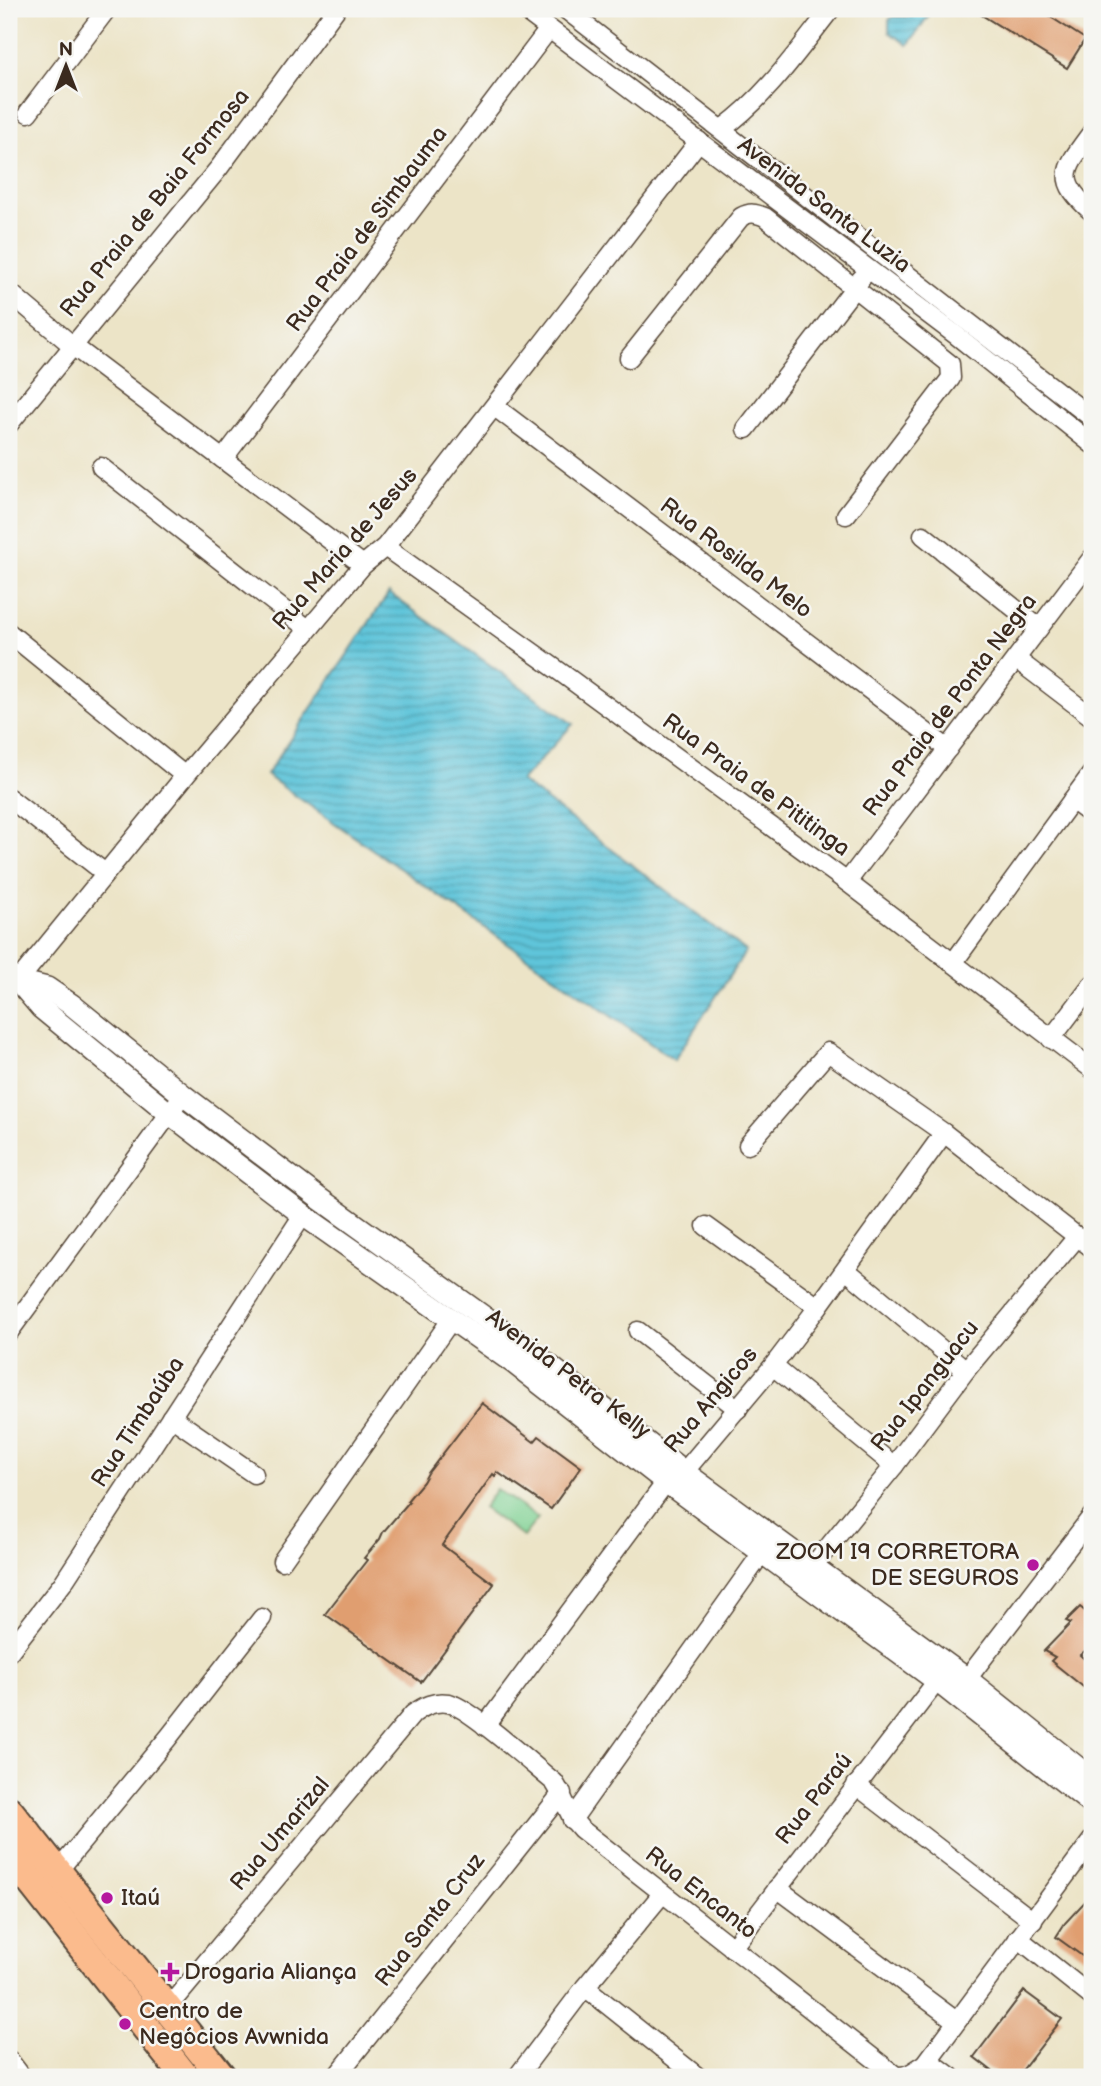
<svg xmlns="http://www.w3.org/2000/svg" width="1101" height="2086" font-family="'Balsamiq Sans',sans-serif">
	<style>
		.garden { fill: #7fd193; stroke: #5d7e58; stroke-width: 2 }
		.water { fill: url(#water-rules); stroke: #4c787c; stroke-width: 2 }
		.building { fill: #e09e6f }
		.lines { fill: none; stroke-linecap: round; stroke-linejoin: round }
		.minor-casing { stroke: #564637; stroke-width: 21 }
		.tertiary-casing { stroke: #564637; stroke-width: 24 }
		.primary-casing { stroke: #564637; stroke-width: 32 }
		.minor { stroke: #fff; stroke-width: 18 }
		.tertiary { stroke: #fff; stroke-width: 21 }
		.primary { stroke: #fbbb8d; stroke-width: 28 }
		.poi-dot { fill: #b5179e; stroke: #f6f6f2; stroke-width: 2.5 }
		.labels { text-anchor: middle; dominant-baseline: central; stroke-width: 5; stroke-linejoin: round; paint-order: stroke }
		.street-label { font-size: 23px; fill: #3b2a1e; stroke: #f6f6f2 }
		.poi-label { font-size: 23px; fill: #3b2a1e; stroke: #f6f6f2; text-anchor: start }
	</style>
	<defs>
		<pattern id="water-rules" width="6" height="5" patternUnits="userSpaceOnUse" patternTransform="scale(1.75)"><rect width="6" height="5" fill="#5ec5da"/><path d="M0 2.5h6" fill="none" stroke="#4fa0b0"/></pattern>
	</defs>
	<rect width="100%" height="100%" fill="#f6f6f2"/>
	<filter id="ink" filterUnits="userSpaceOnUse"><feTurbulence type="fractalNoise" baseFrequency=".0143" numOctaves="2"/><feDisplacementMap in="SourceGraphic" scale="14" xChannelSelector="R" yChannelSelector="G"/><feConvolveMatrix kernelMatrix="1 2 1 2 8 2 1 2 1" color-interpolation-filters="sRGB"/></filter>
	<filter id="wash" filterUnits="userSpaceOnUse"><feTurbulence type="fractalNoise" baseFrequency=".00686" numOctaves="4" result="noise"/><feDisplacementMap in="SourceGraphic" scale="28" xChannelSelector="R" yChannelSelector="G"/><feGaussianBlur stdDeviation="1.57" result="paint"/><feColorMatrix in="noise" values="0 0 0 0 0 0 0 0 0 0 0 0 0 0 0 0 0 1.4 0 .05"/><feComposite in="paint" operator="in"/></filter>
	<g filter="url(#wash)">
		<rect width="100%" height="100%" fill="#ece4c7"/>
		<!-- garden -->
		<polygon class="garden" points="496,1489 538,1518 523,1537 483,1508"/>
		<!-- water -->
		<g class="water">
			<polygon points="918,9 933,9 908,45 889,32 889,20 893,17 912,17"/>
			<polygon points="389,593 573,724 521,781 746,951 674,1060 266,775"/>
		</g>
		<g id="blocks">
			<!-- building -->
			<g class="building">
				<polygon points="972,9 1038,9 1085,39 1067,68"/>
				<polygon points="482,1403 534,1442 539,1436 581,1467 551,1509 497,1472 495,1476 493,1474 442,1545 494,1584 421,1682 325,1614 367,1560 364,1558 380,1539 383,1532 409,1502 407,1501 423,1482 428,1473"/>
				<polygon points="1080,1607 1092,1617 1092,1645 1080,1655 1092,1666 1092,1694 1051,1661 1055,1657 1044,1651 1071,1623 1066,1621"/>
				<polygon points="1092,1894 1092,1963 1056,1937 1065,1923"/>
				<polygon points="1024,1991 1062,2019 1017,2077 1000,2077 974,2057"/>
			</g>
		</g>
	</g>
	<g filter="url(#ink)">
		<use href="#blocks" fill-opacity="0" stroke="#564637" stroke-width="2"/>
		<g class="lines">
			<!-- minor casing -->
			<g class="minor-casing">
				<g id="minor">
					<polyline points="523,9 956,335 1092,444"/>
					<polyline points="565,9 1092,418"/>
					<polyline points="28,113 107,9"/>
					<path d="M722,129C767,96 797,52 831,9"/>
					<path d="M1092,132C1065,169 1054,178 1092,212"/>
					<polyline points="9,292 73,346 363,565"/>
					<path d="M629,358L741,217C750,212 755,213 765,217L950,364L951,378L846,515"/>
					<polyline points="495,407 948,749"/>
					<polyline points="9,424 219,168 336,9"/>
					<polyline points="746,429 861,279"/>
					<polyline points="223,459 549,29"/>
					<polyline points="101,467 308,629"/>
					<polyline points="923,535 1039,628"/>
					<polyline points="385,547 563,674 847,882 1092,1069"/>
					<polyline points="9,633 185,776"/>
					<polyline points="1016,659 1092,717"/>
					<polyline points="9,798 105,873"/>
					<polyline points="1072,800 1092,815"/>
					<polyline points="847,882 1092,558"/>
					<polyline points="953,963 1092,773"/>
					<polyline points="18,981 185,776 363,565 385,547 699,141"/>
					<polyline points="1051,1039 1092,985"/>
					<polyline points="748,1145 828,1052 944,1133 1092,1248"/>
					<polyline points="706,1226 818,1307"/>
					<polyline points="846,1270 966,1370"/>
					<polyline points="638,1331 738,1409"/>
					<polyline points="9,1332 183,1095"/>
					<polyline points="773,1366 894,1466"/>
					<polyline points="171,1417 254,1474"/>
					<polyline points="282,1561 451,1320"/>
					<polyline points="812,1567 894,1466 966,1370 1077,1237"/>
					<polyline points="9,1652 63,1583 303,1215"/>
					<polyline points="967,1679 1092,1516"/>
					<polyline points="485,1726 666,1482 684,1472 773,1366 818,1307 944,1133"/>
					<polyline points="856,1785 1033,1921"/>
					<polyline points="572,1820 762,1553"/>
					<polyline points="57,1872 168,1738 262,1618"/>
					<polyline points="777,1888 956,2021"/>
					<polyline points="1018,1938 1092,1997"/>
					<polyline points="732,1948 937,1681"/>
					<polyline points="585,1987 698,2077"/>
					<path d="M168,2008L413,1714C424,1706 434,1701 448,1703C468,1706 535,1767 554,1782C565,1798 567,1815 581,1829L896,2076C913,2077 918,2065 931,2062L951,2077"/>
					<polyline points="9,2060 22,2077"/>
					<polyline points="926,2063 1092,1840"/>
					<polyline points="336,2077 562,1793"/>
					<polyline points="517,2077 585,1987 662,1894"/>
				</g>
			</g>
			<!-- tertiary casing -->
			<g class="tertiary-casing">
				<g id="tertiary">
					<polyline points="9,975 18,981 41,1008 170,1114 303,1215 515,1364 666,1482 937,1681 1092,1804"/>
					<polyline points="18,981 47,988 72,1005 183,1095 320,1199 527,1348 684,1472 967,1679 1092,1779"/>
				</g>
			</g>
			<!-- primary casing -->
			<g class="primary-casing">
				<g id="primary">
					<polyline points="9,1811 222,2077"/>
					<polyline points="9,1854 185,2077"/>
				</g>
			</g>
			<!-- minor -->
			<use href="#minor" class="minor"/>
			<!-- tertiary -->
			<use href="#tertiary" class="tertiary"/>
			<!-- primary -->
			<use href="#primary" class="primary"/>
		</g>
	</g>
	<!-- markers -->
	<g class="poi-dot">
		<circle cx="1033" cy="1565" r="7"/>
		<circle cx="107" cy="1898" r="7"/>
		<path d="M166.5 1961.5h7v7h7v7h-7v7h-7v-7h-7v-7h7z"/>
		<circle cx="125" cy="2024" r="7"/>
	</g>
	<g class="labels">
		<!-- street labels -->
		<g class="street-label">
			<text transform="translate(155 203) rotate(-51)">Rua Praia de Baia Formosa</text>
			<text transform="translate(824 205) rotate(37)">Avenida Santa Luzia</text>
			<text transform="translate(367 229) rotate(-53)">Rua Praia de Simbauma</text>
			<text transform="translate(345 549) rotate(-49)">Rua Maria de Jesus</text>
			<text transform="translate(736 558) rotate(37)">Rua Rosilda Melo</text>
			<text transform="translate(950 705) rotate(-53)">Rua Praia de Ponta Negra</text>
			<text transform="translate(756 785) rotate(36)">Rua Praia de Pititinga</text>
			<text transform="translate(568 1374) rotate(37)">Avenida Petra Kelly</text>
			<text transform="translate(925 1386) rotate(-52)">Rua Ipanguacu</text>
			<text transform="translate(711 1400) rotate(-50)">Rua Angicos</text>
			<text transform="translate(138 1422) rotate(-57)">Rua Timbaúba</text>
			<text transform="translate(814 1799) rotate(-52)">Rua Paraú</text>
			<text transform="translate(280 1834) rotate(-50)">Rua Umarizal</text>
			<text transform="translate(701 1893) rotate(38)">Rua Encanto</text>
			<text transform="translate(430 1920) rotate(-52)">Rua Santa Cruz</text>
		</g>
		<!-- poi labels -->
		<g class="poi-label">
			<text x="1019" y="1552" text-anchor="end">ZOOM I9 CORRETORA<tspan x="1019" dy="26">DE SEGUROS</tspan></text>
			<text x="121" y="1898">Itaú</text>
			<text x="184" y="1972">Drogaria Aliança</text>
			<text x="139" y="2011">Centro de<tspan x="139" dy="26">Negócios Avwnida</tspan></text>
		</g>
	</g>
	<!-- margin -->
	<rect width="1101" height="2086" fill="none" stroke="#f6f6f2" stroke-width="35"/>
	<!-- north arrow -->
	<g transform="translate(66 66)" stroke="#f6f6f2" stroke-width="5" paint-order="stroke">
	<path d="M0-5L12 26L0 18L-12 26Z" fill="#3b2a1e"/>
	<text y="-10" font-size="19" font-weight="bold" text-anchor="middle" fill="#3b2a1e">N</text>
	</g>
</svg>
